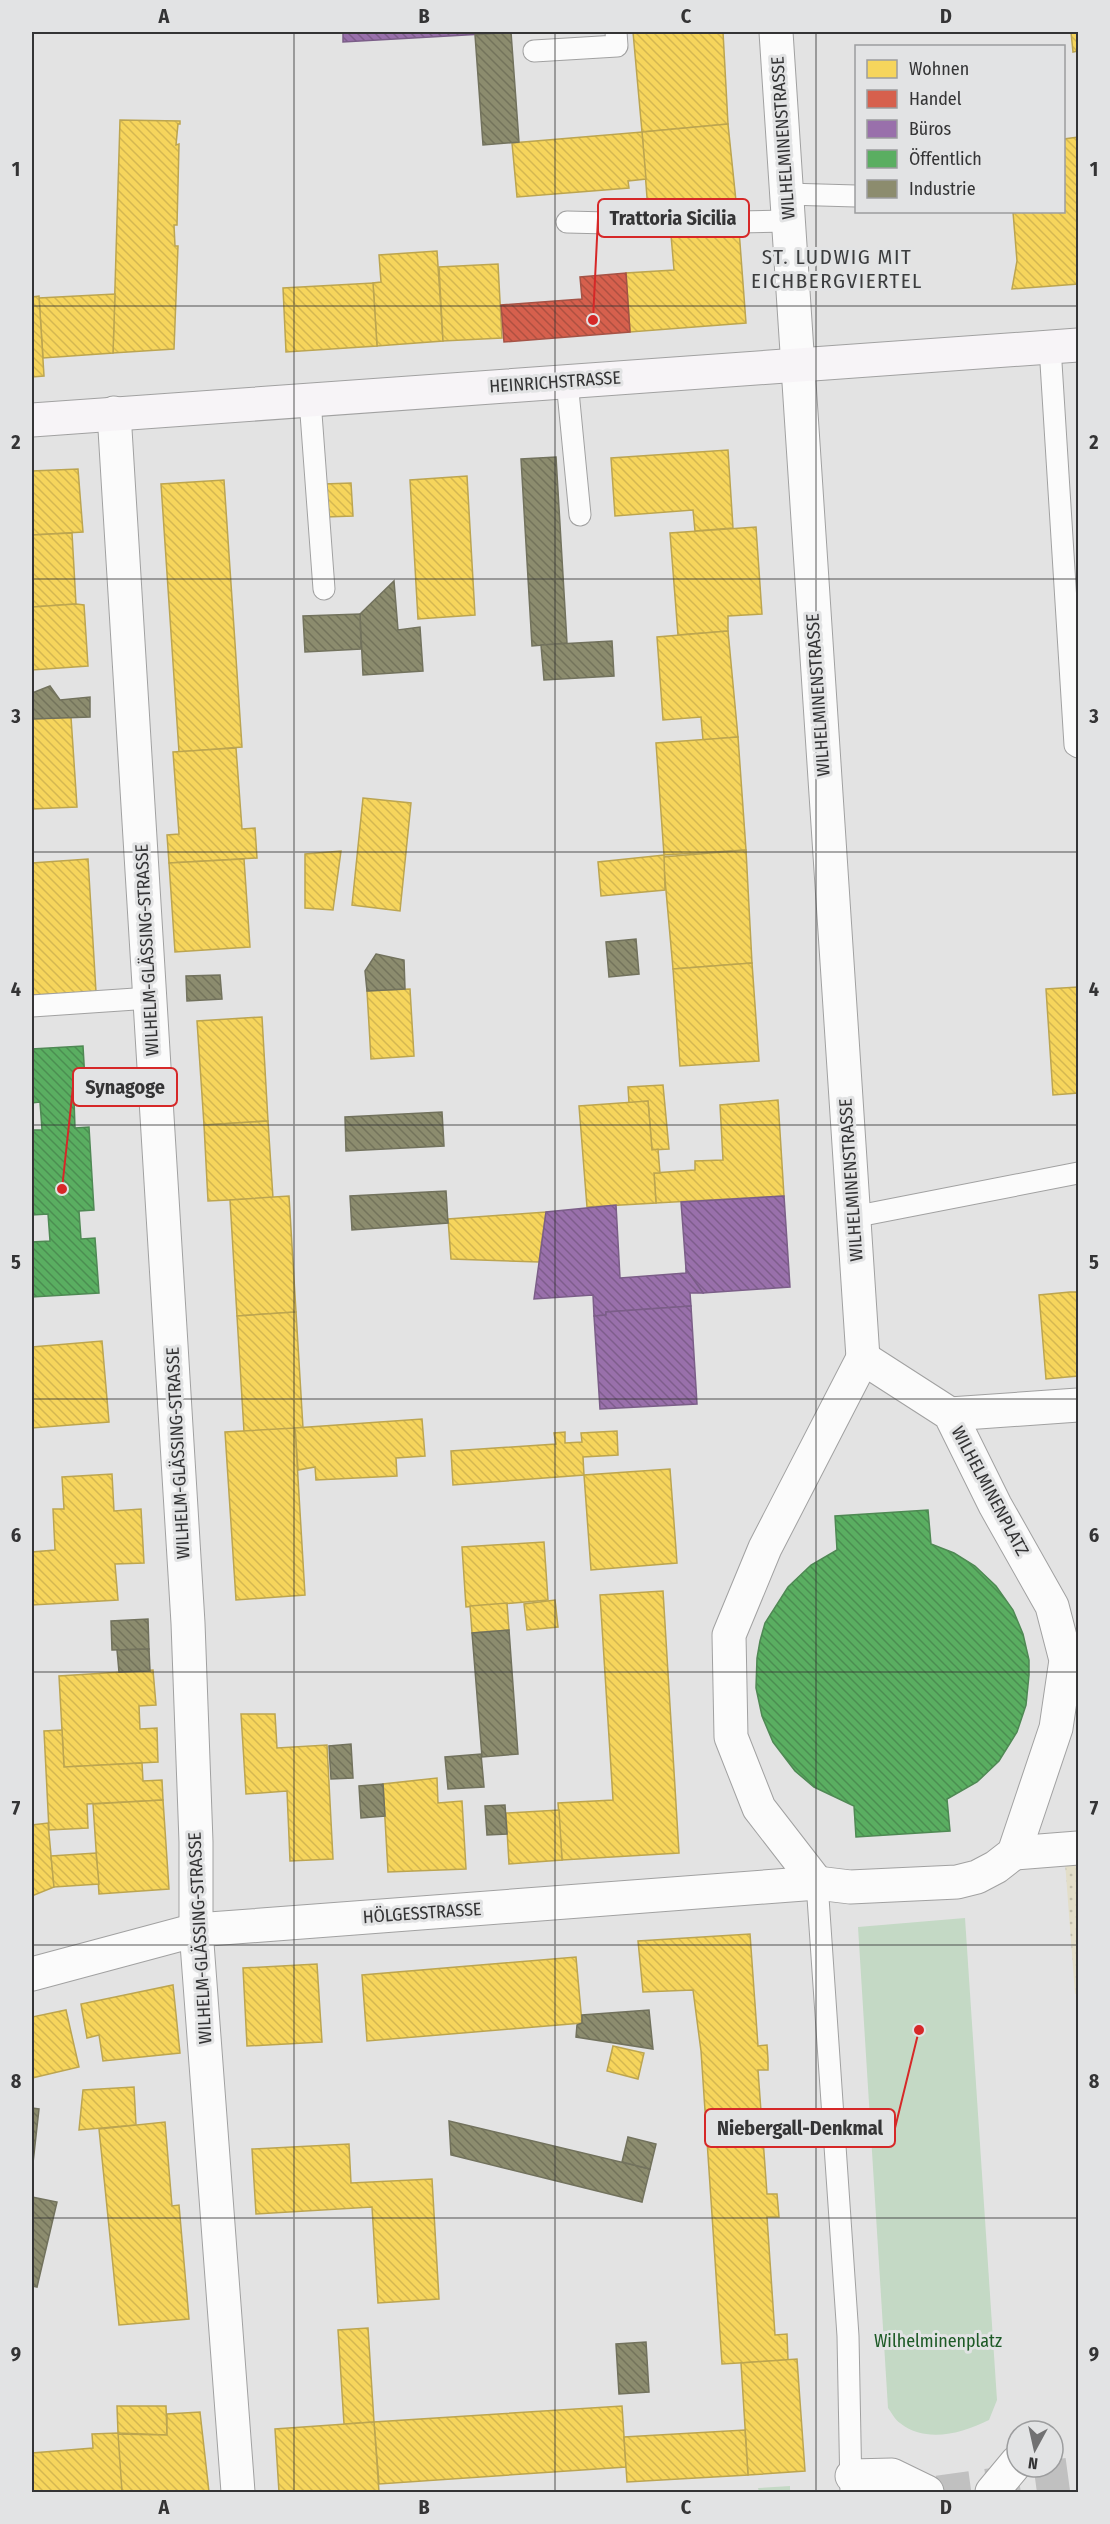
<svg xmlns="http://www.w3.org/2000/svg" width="1110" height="2524" font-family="'Fira Sans Condensed',sans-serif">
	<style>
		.grass { fill: url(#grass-tufts) }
		.sand { fill: url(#sand-dots) }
		.green { fill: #c4d9c5 }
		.homes { fill: url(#homes-back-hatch); stroke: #bca550; stroke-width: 1.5 }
		.shops { fill: url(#shops-back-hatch); stroke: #a55346; stroke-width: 1.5 }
		.offices { fill: url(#offices-back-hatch); stroke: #7b5e88; stroke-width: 1.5 }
		.public { fill: url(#public-back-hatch); stroke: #4f8954; stroke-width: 1.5 }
		.industry { fill: url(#industry-back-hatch); stroke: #72725d; stroke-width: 1.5 }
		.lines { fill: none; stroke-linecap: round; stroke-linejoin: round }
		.primary-tunnel { stroke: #c0c0c0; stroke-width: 33; stroke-dasharray: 33 16; stroke-linecap: butt }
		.service-casing { stroke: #a1a1a1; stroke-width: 23 }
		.pedestrian-casing { stroke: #a1a1a1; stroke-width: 35 }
		.minor-casing { stroke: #a1a1a1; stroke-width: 35 }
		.secondary-casing { stroke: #a1a1a1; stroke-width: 35 }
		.service { stroke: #fbfbfb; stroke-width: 21 }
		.pedestrian { stroke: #fbfbfb; stroke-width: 33 }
		.minor { stroke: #fbfbfb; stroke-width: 33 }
		.secondary { stroke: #f7f4f7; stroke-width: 33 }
		.grid { fill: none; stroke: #343435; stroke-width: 1.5; stroke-opacity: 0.55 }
		.labels { text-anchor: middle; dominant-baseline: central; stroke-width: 6; stroke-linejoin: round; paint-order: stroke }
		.street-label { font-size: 18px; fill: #343435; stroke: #e2e3e4 }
		.park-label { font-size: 18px; fill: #1d5a26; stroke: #e2e3e4 }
		.quarter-label { font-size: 21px; letter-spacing: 1.5px; fill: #3c3d3e; stroke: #e2e3e4 }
		.leader { fill: none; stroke: #d62828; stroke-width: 2 }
		.callout-dot { fill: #d62828; stroke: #e2e3e4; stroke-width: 2 }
		.callout { fill: #e2e3e4; stroke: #d62828; stroke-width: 2 }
		.callout-label { font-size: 20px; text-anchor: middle; font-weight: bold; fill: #343435 }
		.neatline { fill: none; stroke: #343435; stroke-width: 2 }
		.grid-label { font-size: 20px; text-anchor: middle; font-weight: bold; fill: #343435 }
	</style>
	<defs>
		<pattern id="grass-tufts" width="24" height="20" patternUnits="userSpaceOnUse" patternTransform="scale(1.5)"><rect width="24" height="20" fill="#c4d9c5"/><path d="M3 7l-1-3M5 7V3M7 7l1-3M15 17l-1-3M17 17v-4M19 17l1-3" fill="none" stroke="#a9bbaa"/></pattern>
		<pattern id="sand-dots" width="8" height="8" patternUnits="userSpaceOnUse" patternTransform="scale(1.5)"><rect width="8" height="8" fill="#e3dec9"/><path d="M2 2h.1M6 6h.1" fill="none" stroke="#c3bfad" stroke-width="1.8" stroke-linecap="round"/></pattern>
		<pattern id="homes-back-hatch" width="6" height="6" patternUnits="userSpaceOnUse" patternTransform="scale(1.5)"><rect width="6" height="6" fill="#f6d55c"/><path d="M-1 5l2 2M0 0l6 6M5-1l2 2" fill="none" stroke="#d4b751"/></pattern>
		<pattern id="shops-back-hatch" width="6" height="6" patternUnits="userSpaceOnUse" patternTransform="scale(1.5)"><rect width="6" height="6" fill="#d6604d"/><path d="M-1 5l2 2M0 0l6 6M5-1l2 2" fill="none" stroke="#ae5041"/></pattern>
		<pattern id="offices-back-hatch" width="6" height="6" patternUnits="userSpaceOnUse" patternTransform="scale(1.5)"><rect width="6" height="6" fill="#9970ab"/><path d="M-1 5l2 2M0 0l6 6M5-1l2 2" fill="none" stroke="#7e5d8c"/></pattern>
		<pattern id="public-back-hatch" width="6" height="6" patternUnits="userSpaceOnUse" patternTransform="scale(1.5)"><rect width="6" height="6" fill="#5aae61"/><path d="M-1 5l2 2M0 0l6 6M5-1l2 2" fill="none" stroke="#4b8e51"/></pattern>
		<pattern id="industry-back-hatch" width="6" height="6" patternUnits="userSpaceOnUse" patternTransform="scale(1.5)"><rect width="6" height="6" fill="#8c8c6e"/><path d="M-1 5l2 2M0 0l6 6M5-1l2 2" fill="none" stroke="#73735b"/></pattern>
	</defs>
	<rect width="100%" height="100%" fill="#e3e3e3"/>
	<!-- grass -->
	<polygon class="grass" points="790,2486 790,2492 759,2492 758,2488"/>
	<!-- sand -->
	<polygon class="sand" points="1078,1861 1078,1993 1075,1994 1065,1862"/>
	<!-- green -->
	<path class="green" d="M965,1918L997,2400L989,2420C963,2433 926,2444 900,2423C895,2420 892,2413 888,2408L858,1927Z"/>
	<!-- homes -->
	<g class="homes">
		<polygon points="633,32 723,32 728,124 642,132"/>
		<polygon points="1071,32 1078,32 1078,51 1073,52"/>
		<polygon points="120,120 180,121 180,124 178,124 176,145 179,144 177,225 174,225 175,246 178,246 174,349 113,353"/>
		<polygon points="728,124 739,230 650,237 642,132"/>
		<polygon points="642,132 646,179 628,181 629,188 517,197 512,143"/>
		<polygon points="1078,137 1078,284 1012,289 1017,261 1013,212 1064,212 1064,139"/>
		<polygon points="739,230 746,323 630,332 626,273 674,270 671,235"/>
		<polygon points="437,251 443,341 377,346 373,283 381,282 379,255"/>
		<polygon points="498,264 502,338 443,341 439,267"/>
		<polygon points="373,283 377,346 286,352 283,288"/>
		<polygon points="115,294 113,353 43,358 39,298"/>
		<polygon points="39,296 44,376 32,377 32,297"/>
		<polygon points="728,450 733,528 695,531 693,510 615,516 611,458"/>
		<polygon points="78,469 83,532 32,535 32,471"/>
		<polygon points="467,476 475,615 418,619 410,480"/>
		<polygon points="224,480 242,747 179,752 161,484"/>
		<polygon points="351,483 353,516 326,517 324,484"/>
		<polygon points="756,527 762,614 728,616 728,631 678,635 670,533"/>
		<polygon points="72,533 76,604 32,607 32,535"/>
		<polygon points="76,604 84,605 88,666 32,670 32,607"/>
		<polygon points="728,631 738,737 703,740 701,717 663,720 657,637"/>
		<polygon points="71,717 77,807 32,809 32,719"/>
		<polygon points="738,737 746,850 664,855 656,743"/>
		<polygon points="236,748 242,829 255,828 257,858 169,863 167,835 179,834 173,752"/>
		<polygon points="363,798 411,803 400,911 352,905"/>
		<polygon points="746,850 752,963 673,969 663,857"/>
		<polygon points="341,851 333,910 305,908 305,854"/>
		<polygon points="664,855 665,890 601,896 598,862"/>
		<polygon points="88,859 96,992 32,995 32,863"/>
		<polygon points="244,859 250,947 175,952 169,863"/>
		<polygon points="752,963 759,1061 680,1066 673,969"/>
		<polygon points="1078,987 1078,1093 1053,1095 1046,989"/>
		<polygon points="410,989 414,1056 371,1059 367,991"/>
		<polygon points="262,1017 268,1121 204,1125 197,1021"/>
		<polygon points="663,1085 669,1149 652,1150 648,1101 629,1103 628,1087"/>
		<polygon points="778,1100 784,1196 656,1203 654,1173 695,1170 695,1161 723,1160 720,1105"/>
		<polygon points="648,1101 652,1150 658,1149 660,1173 654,1173 656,1203 587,1207 579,1106"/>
		<polygon points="268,1121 273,1198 208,1201 204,1125"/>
		<polygon points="289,1196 296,1312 237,1316 230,1200"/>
		<polygon points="546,1212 539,1262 451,1259 448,1219"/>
		<polygon points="1070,1292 1078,1292 1078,1376 1046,1379 1039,1295"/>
		<polygon points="296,1312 303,1428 244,1432 237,1316"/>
		<polygon points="102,1341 109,1422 32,1428 32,1347"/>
		<polygon points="422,1419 425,1456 396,1458 397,1476 316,1480 315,1467 298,1470 295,1428"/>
		<polygon points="295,1428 305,1595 236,1600 225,1432"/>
		<polygon points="617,1431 618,1455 583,1457 584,1475 453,1485 451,1451 556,1444 554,1433 565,1432 565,1443 582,1442 581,1433"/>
		<polygon points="670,1469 677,1563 591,1570 584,1475"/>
		<polygon points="112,1474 114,1511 141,1509 144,1563 115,1564 118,1600 32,1605 32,1552 55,1550 53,1509 64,1509 62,1477"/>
		<polygon points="544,1542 548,1600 466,1607 462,1547"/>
		<polygon points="663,1591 679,1853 562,1860 558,1803 613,1800 600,1595"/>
		<polygon points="555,1600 558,1627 527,1630 524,1604"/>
		<polygon points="507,1603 509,1630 472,1633 470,1606"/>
		<polygon points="153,1670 156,1705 139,1706 140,1729 157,1728 158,1762 64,1767 59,1676"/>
		<polygon points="241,1714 275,1714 277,1748 327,1745 333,1859 290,1861 287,1791 246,1794"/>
		<polygon points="62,1730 64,1767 142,1763 143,1781 162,1780 163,1800 87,1804 88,1828 49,1830 44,1731"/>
		<polygon points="437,1778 438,1803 462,1801 466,1869 388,1872 383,1784"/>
		<polygon points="163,1800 169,1889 99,1894 93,1804"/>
		<polygon points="559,1810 562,1860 509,1864 506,1813"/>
		<polygon points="48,1823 54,1887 32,1896 32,1825"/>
		<polygon points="96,1853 99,1884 54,1887 51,1856"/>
		<polygon points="750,1934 758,2046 767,2045 768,2059 768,2070 758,2070 767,2194 777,2194 779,2217 767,2217 775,2335 787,2334 788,2360 722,2364 701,2051 693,1990 643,1992 638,1941"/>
		<polygon points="576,1957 582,2023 367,2041 362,1975"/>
		<polygon points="317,1964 322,2042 247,2046 243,1968"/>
		<polygon points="173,1985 180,2053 103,2061 99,2035 87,2038 81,2004"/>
		<polygon points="66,2010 79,2067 32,2078 32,2017"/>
		<polygon points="613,2046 644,2053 638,2079 607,2071"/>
		<polygon points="134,2087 136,2125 79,2130 83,2090"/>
		<polygon points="165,2122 172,2206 179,2205 189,2319 119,2325 99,2129"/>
		<polygon points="349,2144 351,2183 432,2179 439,2299 378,2303 372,2207 256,2214 252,2149"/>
		<polygon points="368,2328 374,2422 344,2424 338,2330"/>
		<polygon points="797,2359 805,2471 748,2475 741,2363"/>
		<polygon points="117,2406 166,2406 167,2435 118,2433"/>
		<polygon points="622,2406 626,2467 379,2484 374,2422"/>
		<polygon points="200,2412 209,2492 122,2492 116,2434 167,2435 167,2414"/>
		<polygon points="374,2422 379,2492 279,2492 275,2429"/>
		<polygon points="745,2430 748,2475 627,2482 624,2437"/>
		<polygon points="118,2433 122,2492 32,2492 32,2453 93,2448 92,2434"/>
	</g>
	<!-- shops -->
	<polygon class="shops" points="626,273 630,332 504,342 501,305 582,299 580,277"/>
	<!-- offices -->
	<g class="offices">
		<polygon points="343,32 517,32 343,42"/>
		<polygon points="784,1196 790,1287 703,1293 686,1269 681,1202"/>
		<polygon points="616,1205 620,1278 686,1273 686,1269 703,1293 690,1293 691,1306 606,1312 606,1315 594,1316 593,1295 534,1299 546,1212"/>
		<polygon points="691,1306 697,1404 600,1409 594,1316 606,1315 606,1312"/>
	</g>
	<!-- public -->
	<g class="public">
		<polygon points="83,1046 86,1098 74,1099 75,1128 89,1127 94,1210 79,1211 81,1239 95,1238 99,1293 32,1297 32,1242 50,1241 48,1214 32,1215 32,1130 42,1130 40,1102 32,1103 32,1049"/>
		<polygon points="928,1510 931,1544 954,1553 975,1566 996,1586 1013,1610 1023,1634 1029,1660 1029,1675 1026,1705 1017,1732 999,1761 977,1782 947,1799 950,1831 856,1837 854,1806 814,1787 795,1771 773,1742 762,1716 756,1688 757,1658 760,1641 765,1623 788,1587 811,1565 837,1550 835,1516"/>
	</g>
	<!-- industry -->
	<g class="industry">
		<polygon points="511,32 519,142 483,145 475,35"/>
		<polygon points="556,457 567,643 532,646 521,459"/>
		<polygon points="394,581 398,630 420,627 423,671 363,675 360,614"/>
		<polygon points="360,614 361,649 305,652 303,616"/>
		<polygon points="612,641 614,676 544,680 541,645"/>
		<polygon points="50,686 60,700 90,697 90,717 32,719 32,693"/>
		<polygon points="636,939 639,974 609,977 606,942"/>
		<polygon points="376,954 404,960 405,989 367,991 365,971"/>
		<polygon points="220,975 222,999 187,1001 186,976"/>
		<polygon points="442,1112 444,1146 346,1151 345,1117"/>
		<polygon points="446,1191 448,1223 352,1230 350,1196"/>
		<polygon points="148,1619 149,1649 112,1650 111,1621"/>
		<polygon points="509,1630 518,1754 482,1757 472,1633"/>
		<polygon points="149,1649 150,1671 119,1672 117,1650"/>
		<polygon points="351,1744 353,1778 331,1779 329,1746"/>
		<polygon points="481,1754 484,1787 448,1789 445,1757"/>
		<polygon points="383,1784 385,1816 361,1818 359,1786"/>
		<polygon points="505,1805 507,1834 487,1835 485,1806"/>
		<polygon points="649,2010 653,2049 576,2037 577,2025 582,2023 582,2015"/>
		<polygon points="32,2108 39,2109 32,2172"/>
		<polygon points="449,2121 650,2169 642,2202 451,2155"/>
		<polygon points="628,2137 656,2144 650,2169 622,2162"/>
		<polygon points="32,2197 57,2202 37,2287 32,2286"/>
		<polygon points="646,2342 649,2392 619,2394 616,2344"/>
	</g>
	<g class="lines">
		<!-- primary-tunnel -->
		<polyline class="primary-tunnel" points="938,2492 1078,2473"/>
		<!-- service casing -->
		<g class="service-casing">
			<g id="service">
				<polyline points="534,51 617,46 616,32"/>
				<polyline points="786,194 856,196"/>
				<polyline points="567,222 649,224"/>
				<polyline points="739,222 788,221"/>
				<polyline points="1050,347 1075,745 1078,747"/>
				<polyline points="567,381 580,515"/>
				<polyline points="310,400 324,589"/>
				<polyline points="32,1006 150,998"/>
				<polyline points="853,1217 1078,1173"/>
				<polyline points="817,1883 848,2336 851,2492"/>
			</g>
		</g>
		<!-- pedestrian casing -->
		<g class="pedestrian-casing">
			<g id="pedestrian">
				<polyline points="1014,1853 1078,1848"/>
				<polyline points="852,2476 892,2475 927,2492"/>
				<polyline points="992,2492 1017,2462"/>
			</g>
		</g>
		<!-- minor casing -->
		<g class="minor-casing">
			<g id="minor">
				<polyline points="776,32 863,1358"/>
				<polyline points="114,413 188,1623 196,1842 196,1930 238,2492"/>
				<polyline points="950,1414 1078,1405"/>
				<polyline points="817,1883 759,1808 731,1737 729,1635 765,1548 863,1358"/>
				<polyline points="32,1974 196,1930 817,1883 850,1887 957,1882 977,1877 996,1867 1014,1853 1056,1728 1066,1660 1052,1606 995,1505 950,1414 863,1358"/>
			</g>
		</g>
		<!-- secondary casing -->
		<g class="secondary-casing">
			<polyline id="secondary" points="32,420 1078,345"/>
		</g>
		<!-- service -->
		<use href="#service" class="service"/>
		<!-- pedestrian -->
		<use href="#pedestrian" class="pedestrian"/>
		<!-- minor -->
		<use href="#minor" class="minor"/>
		<!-- secondary -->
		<use href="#secondary" class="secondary"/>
	</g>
	<!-- grid -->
	<path class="grid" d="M294,32V2492M555,32V2492M816,32V2492M32,306H1078M32,579H1078M32,852H1078M32,1125H1078M32,1399H1078M32,1672H1078M32,1945H1078M32,2218H1078"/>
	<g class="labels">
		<!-- street labels -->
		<g class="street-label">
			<text transform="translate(783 138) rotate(-94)">WILHELMINENSTRASSE</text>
			<text transform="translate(555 382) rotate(-4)">HEINRICHSTRASSE</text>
			<text transform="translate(818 695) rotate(-94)">WILHELMINENSTRASSE</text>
			<text transform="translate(147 950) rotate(-93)">WILHELM-GLÄSSING-STRASSE</text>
			<text transform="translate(851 1180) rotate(-94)">WILHELMINENSTRASSE</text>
			<text transform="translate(178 1453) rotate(-93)">WILHELM-GLÄSSING-STRASSE</text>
			<text transform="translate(990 1491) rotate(62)">WILHELMINENPLATZ</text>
			<text transform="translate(422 1913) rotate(-4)">HÖLGESSTRASSE</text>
			<text transform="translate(200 1938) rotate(-93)">WILHELM-GLÄSSING-STRASSE</text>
		</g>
		<!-- park labels -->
		<g class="park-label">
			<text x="938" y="2341">Wilhelminenplatz</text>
		</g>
		<!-- quarter labels -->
		<g class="quarter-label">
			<text x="837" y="257">ST. LUDWIG MIT<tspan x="837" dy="24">EICHBERGVIERTEL</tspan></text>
		</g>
	</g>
	<!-- callouts -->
	<path class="leader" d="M593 320L598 218M62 1189L73 1087M919 2030L895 2128"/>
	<g class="callout-dot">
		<circle cx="593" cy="320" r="6"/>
		<circle cx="62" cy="1189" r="6"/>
		<circle cx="919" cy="2030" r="6"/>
	</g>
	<g class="callout">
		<rect x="598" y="199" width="151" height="38" rx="6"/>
		<rect x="73" y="1068" width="104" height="38" rx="6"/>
		<rect x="705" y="2109" width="190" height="38" rx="6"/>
	</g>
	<g class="callout-label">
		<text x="673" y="225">Trattoria Sicilia</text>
		<text x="125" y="1094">Synagoge</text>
		<text x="800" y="2135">Niebergall-Denkmal</text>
	</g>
	<!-- border -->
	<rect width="1110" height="2524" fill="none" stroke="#e2e3e4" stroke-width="66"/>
	<!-- legend -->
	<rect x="855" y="45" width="210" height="168" fill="#e2e3e4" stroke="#9c9d9e" stroke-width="1.5"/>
	<rect x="867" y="60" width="30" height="18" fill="#f6d55c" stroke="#9c9d9e" stroke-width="1.5"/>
	<text x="909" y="75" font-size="18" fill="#343435">Wohnen</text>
	<rect x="867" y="90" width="30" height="18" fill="#d6604d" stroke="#9c9d9e" stroke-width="1.5"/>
	<text x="909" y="105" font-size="18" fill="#343435">Handel</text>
	<rect x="867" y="120" width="30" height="18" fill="#9970ab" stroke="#9c9d9e" stroke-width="1.5"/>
	<text x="909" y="135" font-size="18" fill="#343435">Büros</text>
	<rect x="867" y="150" width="30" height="18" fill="#5aae61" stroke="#9c9d9e" stroke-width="1.5"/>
	<text x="909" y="165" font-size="18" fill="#343435">Öffentlich</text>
	<rect x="867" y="180" width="30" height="18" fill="#8c8c6e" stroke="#9c9d9e" stroke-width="1.5"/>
	<text x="909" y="195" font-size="18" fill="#343435">Industrie</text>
	<!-- north arrow -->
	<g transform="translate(1035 2449) rotate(188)"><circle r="28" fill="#e2e3e4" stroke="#9c9d9e" stroke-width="1.5"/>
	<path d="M0-4.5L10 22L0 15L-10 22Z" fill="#717172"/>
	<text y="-9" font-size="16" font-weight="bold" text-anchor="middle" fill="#343435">N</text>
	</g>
	<rect x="33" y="33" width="1044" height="2458" class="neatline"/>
	<g class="grid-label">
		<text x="164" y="23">A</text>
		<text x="424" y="23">B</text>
		<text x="686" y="23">C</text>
		<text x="946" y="23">D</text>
		<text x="16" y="176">1</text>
		<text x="1094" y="176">1</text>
		<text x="16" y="449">2</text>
		<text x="1094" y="449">2</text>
		<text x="16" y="723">3</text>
		<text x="1094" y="723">3</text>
		<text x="16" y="996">4</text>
		<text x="1094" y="996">4</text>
		<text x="16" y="1269">5</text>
		<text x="1094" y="1269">5</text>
		<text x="16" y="1542">6</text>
		<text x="1094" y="1542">6</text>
		<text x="16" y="1815">7</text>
		<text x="1094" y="1815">7</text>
		<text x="16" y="2088">8</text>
		<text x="1094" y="2088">8</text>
		<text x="16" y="2361">9</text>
		<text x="1094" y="2361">9</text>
		<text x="164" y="2514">A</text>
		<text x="424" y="2514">B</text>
		<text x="686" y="2514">C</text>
		<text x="946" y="2514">D</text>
	</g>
</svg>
